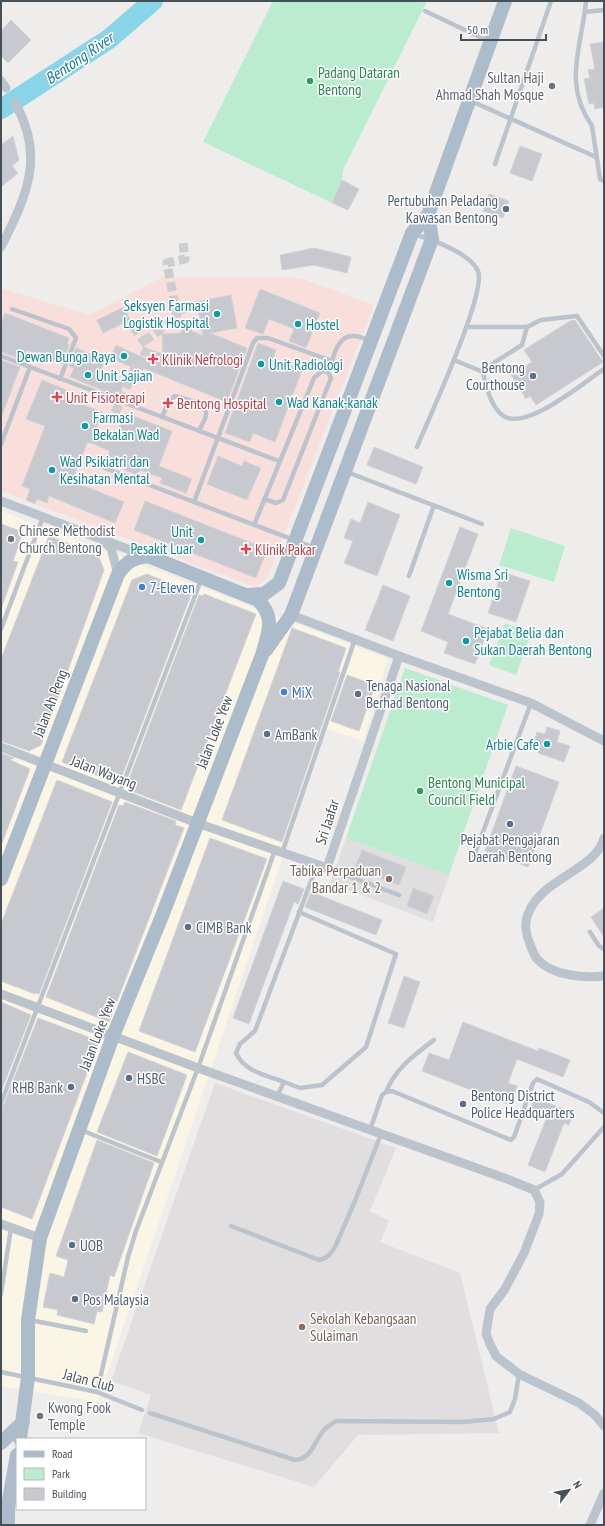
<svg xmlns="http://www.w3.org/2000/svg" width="605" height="1526" font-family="'PT Sans Narrow',sans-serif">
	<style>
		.commercial { fill: #fbf5e5 }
		.education { fill: #e0dede }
		.medical { fill: #f9dfdc }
		.green { fill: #bbeccf }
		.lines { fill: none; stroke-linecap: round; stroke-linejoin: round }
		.river { stroke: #8ad4e8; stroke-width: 20 }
		.building { fill: #c7c9cf; stroke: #d1d3d8 }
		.street-tunnel { stroke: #cdcdcf; stroke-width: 9; stroke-dasharray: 9 4.5; stroke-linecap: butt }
		.lane { stroke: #bbc4cc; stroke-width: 4.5 }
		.street { stroke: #bbc4cc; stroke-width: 9 }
		.primary { stroke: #adbccb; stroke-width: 14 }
		.leisure-dot { fill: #2e9e5b; stroke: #fff; stroke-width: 1.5 }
		.worship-dot { fill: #6b7280; stroke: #fff; stroke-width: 1.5 }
		.service-dot { fill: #5c6f8a; stroke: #fff; stroke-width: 1.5 }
		.culture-dot { fill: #0f9aa8; stroke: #fff; stroke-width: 1.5 }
		.health-dot { fill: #e0444e; stroke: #fff; stroke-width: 1.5 }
		.shop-dot { fill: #3f7fe0; stroke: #fff; stroke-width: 1.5 }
		.education-dot { fill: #8d6e63; stroke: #fff; stroke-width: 1.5 }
		.labels { text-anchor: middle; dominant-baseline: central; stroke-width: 3; stroke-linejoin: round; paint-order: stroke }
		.leisure-label { font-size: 15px; fill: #27864d; stroke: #fff; text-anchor: start }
		.worship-label { font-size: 15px; fill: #5b616d; stroke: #fff; text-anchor: start }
		.service-label { font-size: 15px; fill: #4e5e75; stroke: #fff; text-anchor: start }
		.culture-label { font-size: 15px; fill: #0d838f; stroke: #fff; text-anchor: start }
		.health-label { font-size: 15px; fill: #be3a42; stroke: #fff; text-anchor: start }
		.shop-label { font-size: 15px; fill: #366cbe; stroke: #fff; text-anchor: start }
		.street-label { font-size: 15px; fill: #465059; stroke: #fff }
		.education-label { font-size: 15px; fill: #785e54; stroke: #fff; text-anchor: end }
		.water-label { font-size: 16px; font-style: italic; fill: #117b9a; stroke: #fff }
	</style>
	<rect width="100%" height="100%" fill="#efecec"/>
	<!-- commercial -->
	<polygon class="commercial" points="1,511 388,659 363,741 326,729 98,1402 1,1386"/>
	<!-- education -->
	<g class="education">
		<polygon points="346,838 449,875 433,922 330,883"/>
		<polygon points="215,1083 396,1148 370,1211 389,1221 380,1242 460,1273 499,1433 358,1435 314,1487 138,1433 151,1395 111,1381"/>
	</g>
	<!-- medical -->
	<polygon class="medical" points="163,277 300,278 374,305 267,578 255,587 1,491 1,288 89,315"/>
	<!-- green -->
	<g class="green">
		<polygon points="273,1 427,1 343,170 342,180 332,203 203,142"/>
		<polygon points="511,528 565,546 554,582 499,565"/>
		<polygon points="505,623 531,633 516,675 489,665"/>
		<polygon points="405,668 508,705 449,875 346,838"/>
	</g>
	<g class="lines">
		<!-- river -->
		<polyline class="river" points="1,109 109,39 153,1"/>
	</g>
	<!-- building -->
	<g class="building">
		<polygon points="11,20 31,40 8,63 1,56 1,31"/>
		<polygon points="604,42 604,107 595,109 594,103 589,104 584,79 590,78 588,70 595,69 590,44"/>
		<polygon points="13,136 19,160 12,166 18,173 1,187 1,145"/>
		<polygon points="520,146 542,154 532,181 510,173"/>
		<polygon points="342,180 359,189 348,210 332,203"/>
		<polygon points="489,194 509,201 503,218 483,211"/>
		<polygon points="314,248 351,257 347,273 314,265 282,270 280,255"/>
		<polygon points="260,289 320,313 306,348 289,341 294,329 269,319 263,334 245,328"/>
		<polygon points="231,295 237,328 210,333 247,348 227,402 133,364 132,367 110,358 116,345 148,360 152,350 163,354 162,334 181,333 183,327 203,336 198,310 181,314 179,305"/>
		<polygon points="124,307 130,320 103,333 97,320"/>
		<polygon points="5,313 69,338 67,344 69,345 62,364 27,350 23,360 1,352 1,324"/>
		<polygon points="575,320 603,362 536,405 530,396 526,399 511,375 532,362 524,350 570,321"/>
		<polygon points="258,343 276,350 273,359 302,370 275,442 253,433 250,442 225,433"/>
		<polygon points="76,348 105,360 100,373 124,383 119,397 70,377 74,368 69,366"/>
		<polygon points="1,360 20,367 2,415 1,414"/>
		<polygon points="42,380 69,391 66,398 102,412 96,430 115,438 125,413 172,431 159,466 192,479 186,493 160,483 162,478 140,470 138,475 124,470 126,464 108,457 110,451 91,443 87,443 72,481 124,502 115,523 49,496 47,503 37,499 35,504 26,500 30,489 22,486 45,426 26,419"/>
		<polygon points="374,447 423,467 416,484 367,465"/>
		<polygon points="218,456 242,466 244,461 261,468 247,500 207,484"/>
		<polygon points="145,501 267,549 256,578 134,530"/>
		<polygon points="368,502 400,515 377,576 344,563 353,541 344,538 351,519 360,523"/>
		<polygon points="1,524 23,532 13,561 18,562 2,606"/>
		<polygon points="460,527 478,534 448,614 488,629 475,664 444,653 448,642 421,631"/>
		<polygon points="49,536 98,555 104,570 41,745 29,751 1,741 1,659"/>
		<polygon points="502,572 530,581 516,622 488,613"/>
		<polygon points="147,574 192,592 119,784 62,762 132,580"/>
		<polygon points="383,585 410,596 393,641 365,630"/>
		<polygon points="204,594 256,614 181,810 129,790 130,788 126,787 199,595 203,596"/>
		<polygon points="292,628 346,648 338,672 340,672 282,842 222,820"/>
		<polygon points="347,675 375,685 359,731 331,721"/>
		<polygon points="547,727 560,731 557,742 570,746 564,762 538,753 541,745 534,742 537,732 545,734"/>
		<polygon points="1,753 14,758 10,760 30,769 2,843"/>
		<polygon points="516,766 559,782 528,867 485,851"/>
		<polygon points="57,780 112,802 39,994 35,993 35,994 1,981 1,924"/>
		<polygon points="125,802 176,821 175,825 184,828 109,1022 46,997 119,805 123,806"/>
		<polygon points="210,838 267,859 195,1052 139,1031"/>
		<polygon points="362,850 406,867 399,885 355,868"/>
		<polygon points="283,881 304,889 298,904 294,902 249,1024 233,1018"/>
		<polygon points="413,888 434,896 427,914 407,906"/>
		<polygon points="311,892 382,920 376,935 305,907"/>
		<polygon points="604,908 604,937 591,917"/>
		<polygon points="404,976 420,982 404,1028 388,1023"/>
		<polygon points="1,1002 31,1015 1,1092"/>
		<polygon points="38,1018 99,1041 32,1219 1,1207 1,1107 4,1104"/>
		<polygon points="463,1022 538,1051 539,1048 570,1060 563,1077 517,1059 508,1083 517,1086 510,1105 422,1071 429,1053 449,1060"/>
		<polygon points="128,1052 187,1075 157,1156 97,1132"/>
		<polygon points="535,1098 574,1113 569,1125 564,1123 545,1172 528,1165 547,1117 530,1110"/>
		<polygon points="97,1140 154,1163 114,1277 110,1275 102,1312 97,1311 94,1324 57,1315 58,1310 43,1307 50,1273 64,1277 68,1260 56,1256"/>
	</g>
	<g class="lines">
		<!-- street-tunnel -->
		<g class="street-tunnel">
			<polyline points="144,341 177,318 167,263 185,259 183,243"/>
			<polyline points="115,413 134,370 137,372 148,347 131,323"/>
		</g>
		<!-- lane -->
		<g class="lane">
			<path d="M586,1C582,47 562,83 592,126L600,179L604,181"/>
			<polyline points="425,11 488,41"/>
			<polyline points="585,12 604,10"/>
			<polyline points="471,101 596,157"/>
			<polyline points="495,164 551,1"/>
			<path d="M413,234C431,239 470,253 478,271C487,293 428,420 417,447"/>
			<polyline points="12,309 69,329 76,338 60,379"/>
			<polyline points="467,327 527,327 541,320 577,316 604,356"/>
			<polyline points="1,356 279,461"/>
			<path d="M454,360L483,372C486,386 490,404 501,414C522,435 584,382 604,369"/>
			<polyline points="483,372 495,362 522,345 527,327"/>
			<path d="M162,417L170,399L175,396C183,399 207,402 206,414C206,419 201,426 199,431"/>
			<polyline points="1,444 30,367"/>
			<polyline points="97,465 315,548"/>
			<polyline points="347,472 482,524"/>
			<path d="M264,499L276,503L283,500L331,378L328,372C333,360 337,334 354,336C359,336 364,339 369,340"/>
			<polyline points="194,502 253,343 257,338 268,338 332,361"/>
			<polyline points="254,525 314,378 322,371 328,372"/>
			<polyline points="409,576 434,505"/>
			<polyline points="1,629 43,517"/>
			<polyline points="282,853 355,639"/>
			<polyline points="474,856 531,703"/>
			<polyline points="327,868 399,895"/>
			<polyline points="590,932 599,946 604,949"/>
			<path d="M284,1082C265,1075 245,1072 236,1053L240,1044L255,1031L317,865"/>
			<path d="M386,1092C395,1069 414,1055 434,1040"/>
			<polyline points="277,1096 284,1082 300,1088 322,1085 366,1047 396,954 299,912"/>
			<polyline points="1,1103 201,580"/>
			<polyline points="81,1130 161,1162"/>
			<polyline points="370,1130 382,1095 386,1092 392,1091 511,1140 514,1137 533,1083 537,1079 589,1102 604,1113"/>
			<polyline points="534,1190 562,1174 604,1127"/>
			<path d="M231,1226L319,1260C327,1259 331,1253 335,1247L355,1201L381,1134"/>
			<polyline points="1,1294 11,1228"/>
			<polyline points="30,1320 86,1331"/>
			<polyline points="1,1372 97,1392 142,1410"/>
			<polyline points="97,1392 128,1257 136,1231 198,1068 275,850"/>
			<path d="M150,1413L295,1460C314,1458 313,1441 325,1429C328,1426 332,1424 336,1421L463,1422L494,1419L510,1412L515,1399L519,1374"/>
		</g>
		<!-- street -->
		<g class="street">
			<polyline points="1,81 6,88"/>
			<path d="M1,247C26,197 46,157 15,103"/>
			<polyline points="1,501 146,556"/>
			<polyline points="104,542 111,548 118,574"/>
			<polyline points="291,615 399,656 531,703 604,741"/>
			<polyline points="1,747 197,823 327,868 399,656"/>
			<path d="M604,838C596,870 540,879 528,914C524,923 526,935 530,944C532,949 534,956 538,960C553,976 584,978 604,976"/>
			<polyline points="1,994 198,1068 507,1179 534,1190 540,1202 539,1214 524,1253 505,1289 490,1309 486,1334 490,1344 496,1356 519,1374 579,1403 595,1415 604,1426"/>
			<polyline points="1,1224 40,1238"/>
			<polyline points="590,1525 604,1493"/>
		</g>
		<!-- primary -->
		<g class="primary">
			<polyline points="248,595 264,594 279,583 412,233 428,215 505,1"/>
			<polyline points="266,650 291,615 432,239 428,215"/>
			<path d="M1,879L118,574C127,561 133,558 148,556L258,600C276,618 268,633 262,655L162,916L113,1036L40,1238L28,1320V1377L20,1439"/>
			<polyline points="1,1443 23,1422"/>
			<polyline points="8,1525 8,1506 17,1455"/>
		</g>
	</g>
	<!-- markers -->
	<g class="leisure-dot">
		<circle cx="310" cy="81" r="4"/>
		<circle cx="420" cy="791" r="4"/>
	</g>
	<g class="worship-dot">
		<circle cx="552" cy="86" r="4"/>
		<circle cx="11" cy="539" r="4"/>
		<circle cx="40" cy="1416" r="4"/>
	</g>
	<g class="service-dot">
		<circle cx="506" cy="209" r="4"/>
		<circle cx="533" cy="376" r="4"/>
		<circle cx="358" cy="694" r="4"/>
		<circle cx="267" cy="734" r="4"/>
		<circle cx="510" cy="824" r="4"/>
		<circle cx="188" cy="927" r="4"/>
		<circle cx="129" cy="1078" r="4"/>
		<circle cx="71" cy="1087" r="4"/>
		<circle cx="463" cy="1104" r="4"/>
		<circle cx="72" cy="1245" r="4"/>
		<circle cx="75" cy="1299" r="4"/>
	</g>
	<g class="culture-dot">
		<circle cx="217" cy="314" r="4"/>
		<circle cx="298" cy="324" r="4"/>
		<circle cx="124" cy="356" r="4"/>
		<circle cx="261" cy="364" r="4"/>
		<circle cx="88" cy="375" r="4"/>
		<circle cx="279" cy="402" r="4"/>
		<circle cx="85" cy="426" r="4"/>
		<circle cx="52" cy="470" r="4"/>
		<circle cx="201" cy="540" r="4"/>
		<circle cx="449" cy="583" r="4"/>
		<circle cx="466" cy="641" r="4"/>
		<circle cx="547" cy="744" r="4"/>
	</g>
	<g class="health-dot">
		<path d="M151 353h4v4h4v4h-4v4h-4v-4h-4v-4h4z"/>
		<path d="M55 391h4v4h4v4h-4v4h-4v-4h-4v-4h4z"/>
		<path d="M166 397h4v4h4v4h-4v4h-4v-4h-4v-4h4z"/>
		<path d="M244 543h4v4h4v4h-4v4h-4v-4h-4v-4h4z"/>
	</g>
	<g class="shop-dot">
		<circle cx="142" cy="587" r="4"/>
		<circle cx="284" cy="692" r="4"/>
	</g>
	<g class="education-dot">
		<circle cx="389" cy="879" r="4"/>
		<circle cx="302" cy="1327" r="4"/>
	</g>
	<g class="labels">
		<!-- leisure labels -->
		<g class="leisure-label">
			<text x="318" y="72">Padang Dataran<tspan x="318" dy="17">Bentong</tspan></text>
			<text x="428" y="782">Bentong Municipal<tspan x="428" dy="17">Council Field</tspan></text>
		</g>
		<!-- worship labels -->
		<g class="worship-label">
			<text x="544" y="77" text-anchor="end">Sultan Haji<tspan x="544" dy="17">Ahmad Shah Mosque</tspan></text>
			<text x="19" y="530">Chinese Methodist<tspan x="19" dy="17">Church Bentong</tspan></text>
			<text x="48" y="1407">Kwong Fook<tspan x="48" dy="17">Temple</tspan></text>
		</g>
		<!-- service labels -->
		<g class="service-label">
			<text x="498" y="200" text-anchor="end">Pertubuhan Peladang<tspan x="498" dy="17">Kawasan Bentong</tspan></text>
			<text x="525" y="367" text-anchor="end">Bentong<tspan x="525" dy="17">Courthouse</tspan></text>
			<text x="366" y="685">Tenaga Nasional<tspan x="366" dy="17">Berhad Bentong</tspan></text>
			<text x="275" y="734">AmBank</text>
			<text x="510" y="839" text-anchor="middle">Pejabat Pengajaran<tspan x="510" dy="17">Daerah Bentong</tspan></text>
			<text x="196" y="927">CIMB Bank</text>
			<text x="137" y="1078">HSBC</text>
			<text x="63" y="1087" text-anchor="end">RHB Bank</text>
			<text x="471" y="1095">Bentong District<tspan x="471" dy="17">Police Headquarters</tspan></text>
			<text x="80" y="1245">UOB</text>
			<text x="83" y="1299">Pos Malaysia</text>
		</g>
		<!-- culture labels -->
		<g class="culture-label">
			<text x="209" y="305" text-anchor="end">Seksyen Farmasi<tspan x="209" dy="17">Logistik Hospital</tspan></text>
			<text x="306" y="324">Hostel</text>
			<text x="116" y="356" text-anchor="end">Dewan Bunga Raya</text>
			<text x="269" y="364">Unit Radiologi</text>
			<text x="96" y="375">Unit Sajian</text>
			<text x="287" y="402">Wad Kanak-kanak</text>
			<text x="93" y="417">Farmasi<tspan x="93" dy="17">Bekalan Wad</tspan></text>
			<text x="60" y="461">Wad Psikiatri dan<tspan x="60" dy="17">Kesihatan Mental</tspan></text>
			<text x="193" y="531" text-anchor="end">Unit<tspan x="193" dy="17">Pesakit Luar</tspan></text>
			<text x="457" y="574">Wisma Sri<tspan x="457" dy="17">Bentong</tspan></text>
			<text x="474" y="632">Pejabat Belia dan<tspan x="474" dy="17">Sukan Daerah Bentong</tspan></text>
			<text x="539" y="744" text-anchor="end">Arbie Cafe</text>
		</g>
		<!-- health labels -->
		<g class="health-label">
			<text x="162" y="359">Klinik Nefrologi</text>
			<text x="66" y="397">Unit Fisioterapi</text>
			<text x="177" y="403">Bentong Hospital</text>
			<text x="255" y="549">Klinik Pakar</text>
		</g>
		<!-- shop labels -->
		<g class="shop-label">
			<text x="150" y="587">7-Eleven</text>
			<text x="292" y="692">MiX</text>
		</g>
		<!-- street labels -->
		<g class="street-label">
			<text transform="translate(50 703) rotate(-69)">Jalan Ah Peng</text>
			<text transform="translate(214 732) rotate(-69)">Jalan Loke Yew</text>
			<text transform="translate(104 772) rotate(21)">Jalan Wayang</text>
			<text transform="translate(327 822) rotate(-72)">Sri Jaafar</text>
			<text transform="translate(97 1034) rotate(-69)">Jalan Loke Yew</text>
			<text transform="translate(89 1380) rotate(15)">Jalan Club</text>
		</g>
		<!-- education labels -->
		<g class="education-label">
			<text x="381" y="870">Tabika Perpaduan<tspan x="381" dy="17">Bandar 1 &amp; 2</tspan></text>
			<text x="310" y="1318" text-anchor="start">Sekolah Kebangsaan<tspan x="310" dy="17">Sulaiman</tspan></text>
		</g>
		<!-- water labels -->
		<g class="water-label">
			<text transform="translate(79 58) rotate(-34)">Bentong River</text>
		</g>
	</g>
	<!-- border -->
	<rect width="605" height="1526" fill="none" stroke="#465059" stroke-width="4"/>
	<!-- legend -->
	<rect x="16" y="1438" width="130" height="72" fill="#ffffff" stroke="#b5b9bd"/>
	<rect x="24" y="1451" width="20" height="6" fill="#adbccb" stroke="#b5b9bd"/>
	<text x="52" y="1458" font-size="12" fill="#465059">Road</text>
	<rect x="24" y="1468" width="20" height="12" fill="#bbeccf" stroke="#b5b9bd"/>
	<text x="52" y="1478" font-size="12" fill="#465059">Park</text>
	<rect x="24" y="1488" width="20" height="12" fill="#c7c9cf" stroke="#b5b9bd"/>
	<text x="52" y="1498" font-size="12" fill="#465059">Building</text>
	<!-- north arrow -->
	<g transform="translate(569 1490) rotate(58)" stroke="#ffffff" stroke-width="3" paint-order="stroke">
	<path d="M0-3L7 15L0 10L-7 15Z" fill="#465059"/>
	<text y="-6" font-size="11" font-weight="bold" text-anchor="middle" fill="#465059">N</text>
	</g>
	<!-- scale -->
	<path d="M461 34v6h85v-6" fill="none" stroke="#465059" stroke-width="2"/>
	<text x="467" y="34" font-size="12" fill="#465059" stroke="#ffffff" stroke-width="3" paint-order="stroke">50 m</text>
</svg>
